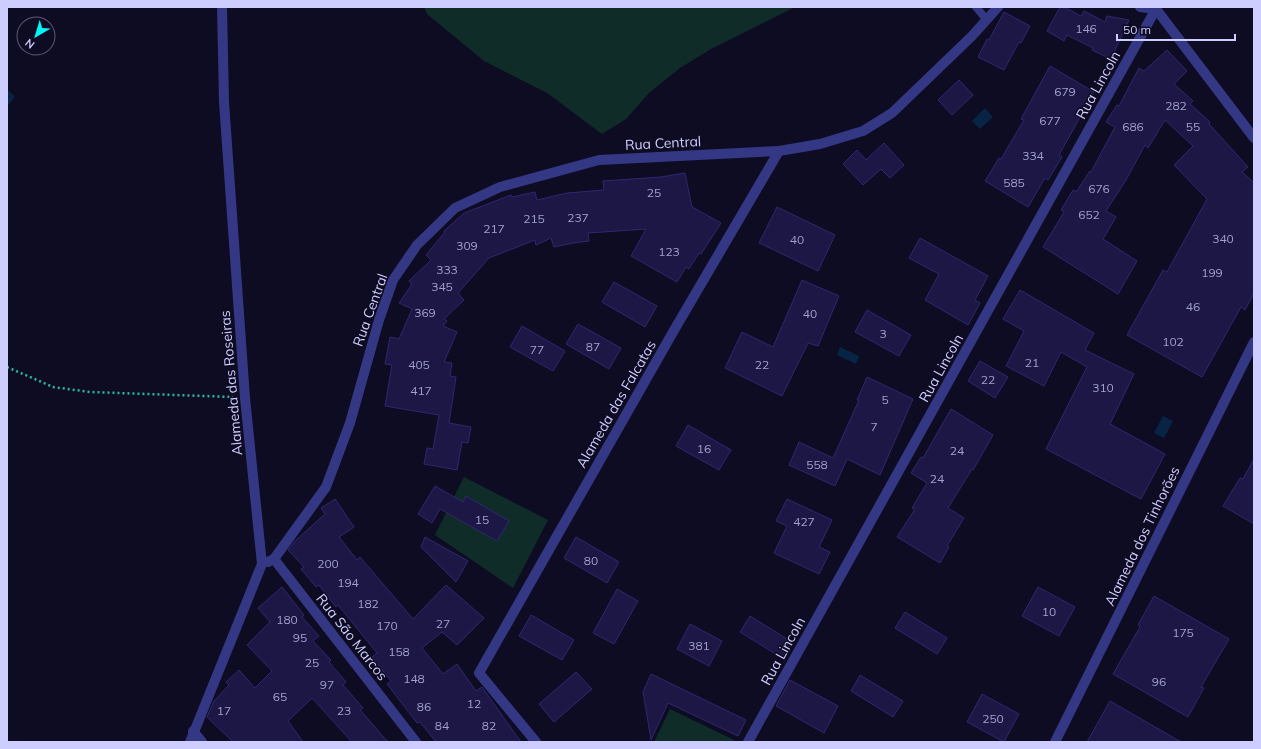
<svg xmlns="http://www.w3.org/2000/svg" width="1261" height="749" font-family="Mulish,sans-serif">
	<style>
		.green { fill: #0f2c28 }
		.water { fill: #082445 }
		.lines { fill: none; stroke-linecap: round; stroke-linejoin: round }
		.stream { stroke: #082445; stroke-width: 4.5 }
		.building { fill: #1c1744; stroke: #2f2772 }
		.path { stroke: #26baa3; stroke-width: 2.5; stroke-dasharray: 2 3; stroke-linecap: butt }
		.lane { stroke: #343884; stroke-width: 8 }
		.street { stroke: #343884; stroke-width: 10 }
		.labels { text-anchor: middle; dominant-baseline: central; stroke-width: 3; stroke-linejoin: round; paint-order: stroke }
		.number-label { font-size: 12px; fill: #a2a0d0 }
		.street-label { font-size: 14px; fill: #cecdff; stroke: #0e0c22 }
	</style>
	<rect width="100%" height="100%" fill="#0e0c22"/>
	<!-- green -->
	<g class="green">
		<polygon points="424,7 795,7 711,49 680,68 649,93 626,119 602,134 547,93 484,61 427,14"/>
		<polygon points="464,477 548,520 513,588 435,535"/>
		<polygon points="670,709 734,740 733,742 654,742"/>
	</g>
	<!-- water -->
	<g class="water">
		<polygon points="985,108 993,117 980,129 972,121"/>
		<polygon points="840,347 859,356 856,364 837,355"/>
		<polygon points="1163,416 1173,421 1164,438 1154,433"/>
	</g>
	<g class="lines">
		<!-- stream -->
		<polyline class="stream" points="7,92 12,97 7,103"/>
	</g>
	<!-- building -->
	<g class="building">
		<polygon points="1060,7 1064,7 1081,16 1084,11 1105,22 1107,16 1129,20 1111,59 1092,50 1093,48 1067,35 1064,41 1047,31"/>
		<polygon points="1004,12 1030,26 1021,43 1019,42 1004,70 978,57 987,39 989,40"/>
		<polygon points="1167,50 1187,71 1174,84 1193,101 1190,104 1210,122 1209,124 1248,167 1242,172 1254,183 1254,293 1245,310 1241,307 1202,377 1127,335 1163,270 1167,272 1207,199 1174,165 1193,146 1165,120 1148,148 1145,145 1126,180 1106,211 1116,217 1103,239 1137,261 1118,294 1043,247 1064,212 1061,210 1073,190 1076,192 1090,171 1091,172 1115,127 1106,122 1117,105 1119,106 1139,68 1144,71"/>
		<polygon points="1050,66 1094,92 1059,155 1062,157 1048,180 1045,178 1028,207 985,181 999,158 1001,159 1024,120 1021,119"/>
		<polygon points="959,80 973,95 952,115 938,100"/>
		<polygon points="884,143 904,165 890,178 881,169 863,185 843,164 857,150 866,160"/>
		<polygon points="685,173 692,207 721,223 701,254 699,253 689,269 686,267 677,282 631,256 646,229 588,233 589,241 573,243 554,247 551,238 536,245 535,240 489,258 458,293 464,300 444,319 447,321 443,326 457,332 444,362 452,363 450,376 456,377 449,423 471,427 468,443 462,442 457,470 424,464 427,448 433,449 439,415 385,406 392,365 385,364 390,337 399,339 412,309 399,303 412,284 409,281 431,260 426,255 445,232 444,231 464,213 511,195 512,197 535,192 537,200 567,193 604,190 603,181 661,177"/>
		<polygon points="777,207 835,235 818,271 759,243"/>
		<polygon points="920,238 988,276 975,300 980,303 968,325 925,300 939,274 909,258"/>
		<polygon points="802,280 839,296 818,346 808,343 782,396 725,368 742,332 773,347"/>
		<polygon points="614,282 657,306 645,327 602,302"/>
		<polygon points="1020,290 1094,333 1085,350 1134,374 1110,424 1165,454 1141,499 1046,449 1087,367 1061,352 1044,386 1006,366 1024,331 1003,319"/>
		<polygon points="867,310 911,335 899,356 855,332"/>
		<polygon points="578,324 621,348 609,369 566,344"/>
		<polygon points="522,326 565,351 553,371 510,347"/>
		<polygon points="980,361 1008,377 995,398 968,381"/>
		<polygon points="867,377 913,399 880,475 847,459 835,486 789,465 799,442 833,458 859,400 857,400"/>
		<polygon points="951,409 993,435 973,470 972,469 948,508 964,518 947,546 949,547 940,563 897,537 915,509 912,508 927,483 911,473 921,457 923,458"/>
		<polygon points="688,425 731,450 719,470 676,446"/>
		<polygon points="1254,459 1254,524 1223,506 1240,478 1243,479"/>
		<polygon points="435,486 463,502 466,496 509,521 497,541 440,509 432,523 418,514"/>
		<polygon points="335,499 354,527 339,537 357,560 360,557 413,619 446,585 484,618 457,645 442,632 422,648 443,674 457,664 476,691 482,687 521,742 436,742 420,722 417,723 387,684 391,681 372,657 377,653 338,605 336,607 319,585 316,587 301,569 304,567 288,550 295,541 325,514 321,508"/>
		<polygon points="787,499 832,520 819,547 830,552 819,574 774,553 787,526 776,521"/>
		<polygon points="425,537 468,561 456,582 421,547"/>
		<polygon points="576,537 619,562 607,583 564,558"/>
		<polygon points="282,587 304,615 302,617 319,636 313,641 331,660 329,662 346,682 343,685 363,708 360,710 388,742 352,742 312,698 288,721 303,742 233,742 207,717 214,701 229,685 226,682 239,670 255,688 272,671 247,645 270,622 258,608"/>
		<polygon points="1038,587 1075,607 1059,636 1022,616"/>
		<polygon points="617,589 638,601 614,644 593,633"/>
		<polygon points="1154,596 1229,639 1201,687 1204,688 1188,717 1113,674 1140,627 1138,625"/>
		<polygon points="905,612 947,638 937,654 895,628"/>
		<polygon points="531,615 574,640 562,660 519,636"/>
		<polygon points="750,616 792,642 782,658 740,632"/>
		<polygon points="690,624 722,641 709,666 677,649"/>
		<polygon points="576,672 592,689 554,722 539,704"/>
		<polygon points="651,674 746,720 738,736 668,703 651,740 643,692"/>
		<polygon points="860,675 903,701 893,717 851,691"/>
		<polygon points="790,680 838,706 824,733 776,706"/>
		<polygon points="982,694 1019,714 1004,742 967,722"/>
		<polygon points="1110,701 1181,742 1087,742"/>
	</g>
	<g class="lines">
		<!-- path -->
		<polyline class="path" points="7,367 53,387 90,392 233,397"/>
		<!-- lane -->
		<polyline class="lane" points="976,7 986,19"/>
		<!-- street -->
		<g class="street">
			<polyline points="1140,7 1156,9 1254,138"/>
			<polyline points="274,559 326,487 350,423 379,320 393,280 417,245 455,208 500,187 599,160 779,151 820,144 863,131 892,113 972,36 998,7"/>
			<polyline points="268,562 274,559 416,742"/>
			<polyline points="193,731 202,742"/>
			<polyline points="190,742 262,564 245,398 224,102 222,7"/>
			<polyline points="536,742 479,673 673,332 779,151"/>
			<polyline points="748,742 1157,7"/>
			<polyline points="1055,742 1254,342"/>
		</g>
	</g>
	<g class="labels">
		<!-- number labels -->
		<g class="number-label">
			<text x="1086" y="28">146</text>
			<text x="1065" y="91">679</text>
			<text x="1176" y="105">282</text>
			<text x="1050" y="120">677</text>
			<text x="1133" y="126">686</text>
			<text x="1193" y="126">55</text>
			<text x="1033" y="155">334</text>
			<text x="1014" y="182">585</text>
			<text x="1099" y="188">676</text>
			<text x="654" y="192">25</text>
			<text x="1089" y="214">652</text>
			<text x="578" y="217">237</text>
			<text x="534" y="218">215</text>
			<text x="494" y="228">217</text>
			<text x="1223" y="238">340</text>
			<text x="797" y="239">40</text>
			<text x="467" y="245">309</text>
			<text x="669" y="251">123</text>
			<text x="447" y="269">333</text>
			<text x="1212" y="272">199</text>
			<text x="442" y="286">345</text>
			<text x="1193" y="306">46</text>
			<text x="425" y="312">369</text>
			<text x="810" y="313">40</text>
			<text x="883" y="333">3</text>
			<text x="1173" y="341">102</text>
			<text x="593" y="346">87</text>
			<text x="537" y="349">77</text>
			<text x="1032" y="362">21</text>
			<text x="419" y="364">405</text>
			<text x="762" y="364">22</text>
			<text x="988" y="379">22</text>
			<text x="1103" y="387">310</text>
			<text x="421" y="390">417</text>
			<text x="885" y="399">5</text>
			<text x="874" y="426">7</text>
			<text x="704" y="448">16</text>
			<text x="957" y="450">24</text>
			<text x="817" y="464">558</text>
			<text x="937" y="478">24</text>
			<text x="482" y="519">15</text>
			<text x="804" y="521">427</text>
			<text x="591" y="560">80</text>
			<text x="328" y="563">200</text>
			<text x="348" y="582">194</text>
			<text x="368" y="603">182</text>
			<text x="1049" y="611">10</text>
			<text x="287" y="619">180</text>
			<text x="443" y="623">27</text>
			<text x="387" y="625">170</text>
			<text x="1183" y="632">175</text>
			<text x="300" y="637">95</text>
			<text x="699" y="645">381</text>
			<text x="399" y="651">158</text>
			<text x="312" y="662">25</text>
			<text x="414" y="678">148</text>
			<text x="1159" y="681">96</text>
			<text x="327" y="684">97</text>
			<text x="280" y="696">65</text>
			<text x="474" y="703">12</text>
			<text x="424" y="706">86</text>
			<text x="224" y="710">17</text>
			<text x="344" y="710">23</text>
			<text x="993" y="718">250</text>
			<text x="442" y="725">84</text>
			<text x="489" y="725">82</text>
		</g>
		<!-- street labels -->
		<g class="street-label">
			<text transform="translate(1098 85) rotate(-61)">Rua Lincoln</text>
			<text transform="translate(663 143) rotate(-3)">Rua Central</text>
			<text transform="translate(370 310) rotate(-70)">Rua Central</text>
			<text transform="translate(941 368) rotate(-61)">Rua Lincoln</text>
			<text transform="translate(231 383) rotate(-95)">Alameda das Roseiras</text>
			<text transform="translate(616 404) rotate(-60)">Alameda das Falcatas</text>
			<text transform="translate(1142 536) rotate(-64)">Alameda dos Tinhorões</text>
			<text transform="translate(352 637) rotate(52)">Rua São Marcos</text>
			<text transform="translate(783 651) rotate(-61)">Rua Lincoln</text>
		</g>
	</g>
	<!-- border -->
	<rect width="1261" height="749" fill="none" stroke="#cecdff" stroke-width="16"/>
	<!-- north arrow -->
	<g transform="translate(36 36) rotate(218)"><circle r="19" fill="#0e0c22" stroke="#5b597a"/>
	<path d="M0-3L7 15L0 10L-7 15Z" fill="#00f7f8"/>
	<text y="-6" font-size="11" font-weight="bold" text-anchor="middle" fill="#cecdff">N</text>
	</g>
	<!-- scale -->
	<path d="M1117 34v6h118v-6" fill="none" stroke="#cecdff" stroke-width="2"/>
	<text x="1123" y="34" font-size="12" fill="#cecdff" stroke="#0e0c22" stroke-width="3" paint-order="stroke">50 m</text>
</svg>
